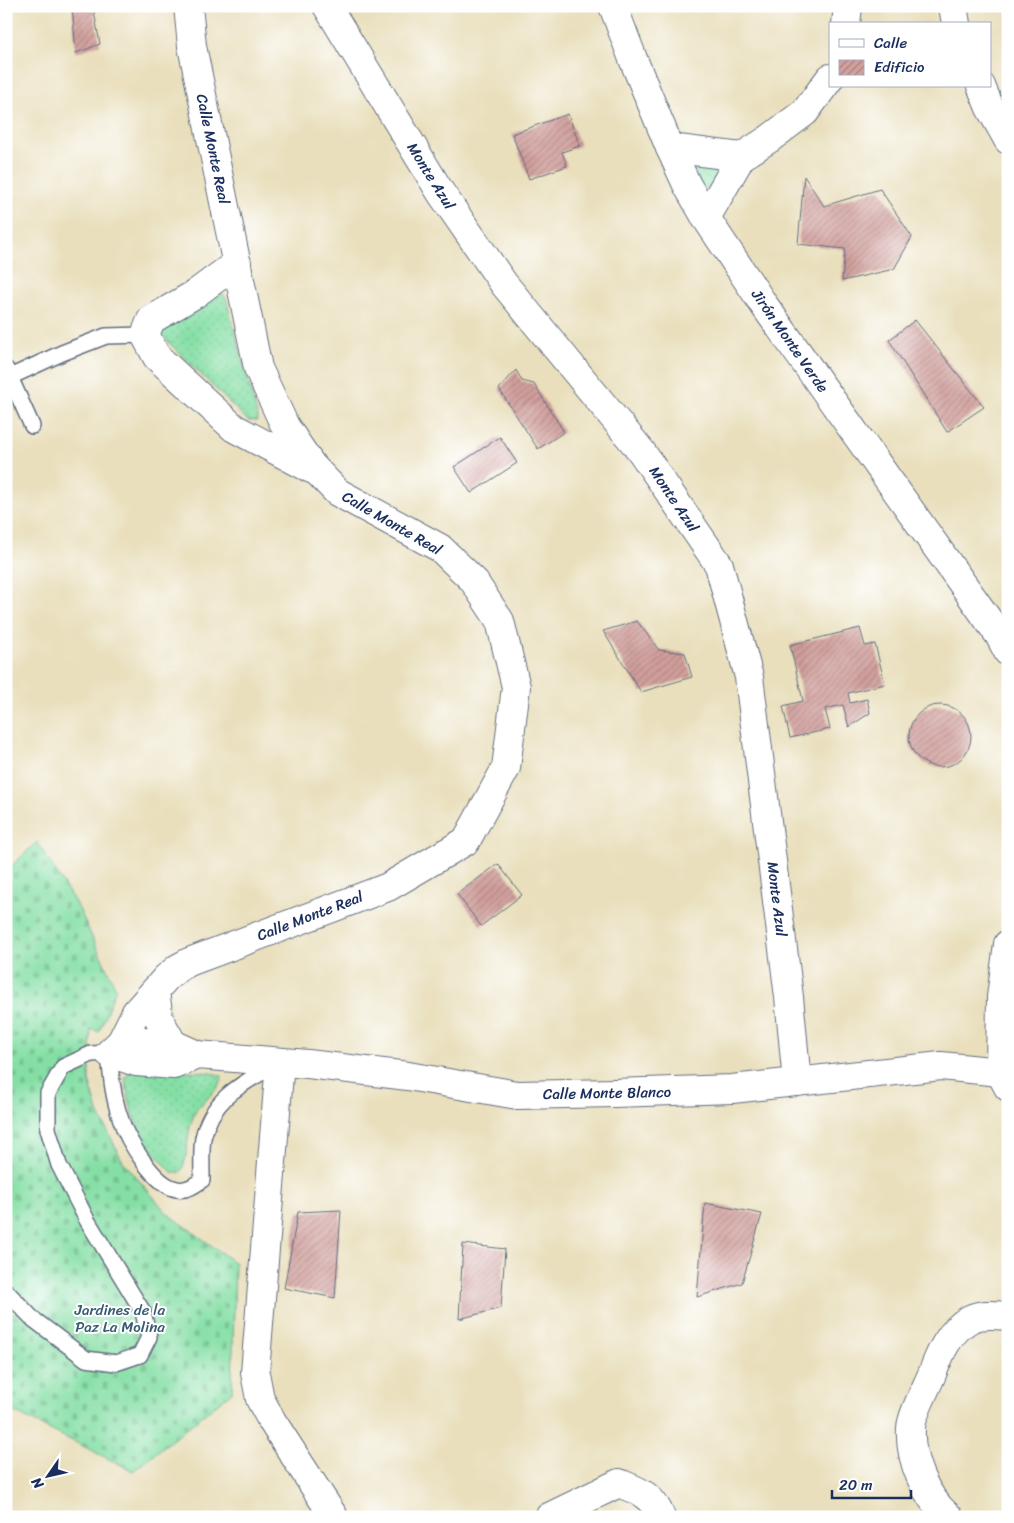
<svg xmlns="http://www.w3.org/2000/svg" width="1014" height="1523" font-family="Sriracha,sans-serif">
	<style>
		.grass { fill: url(#grass-dots); stroke: #508782 }
		.cemetery { fill: url(#cemetery-stones); stroke: #508782 }
		.building { fill: url(#building-hatch) }
		.lines { fill: none; stroke-linecap: round; stroke-linejoin: round }
		.service-casing { stroke: #636d7f; stroke-width: 18 }
		.minor-casing { stroke: #636d7f; stroke-width: 30 }
		.tertiary-casing { stroke: #636d7f; stroke-width: 30 }
		.service { stroke: #fff; stroke-width: 15 }
		.minor { stroke: #fff; stroke-width: 28 }
		.tertiary { stroke: #fff; stroke-width: 28 }
		.labels { text-anchor: middle; dominant-baseline: central; stroke-width: 4; stroke-linejoin: round; paint-order: stroke }
		.street-label { font-size: 15px; fill: #1b2f5e; stroke: #fff }
		.park-label { font-size: 15px; fill: #365b70; stroke: #fff }
	</style>
	<defs>
		<pattern id="grass-dots" width="8" height="8" patternUnits="userSpaceOnUse" patternTransform="scale(1.25)"><rect width="8" height="8" fill="#85dfa5"/><path d="M2 2h.1M6 6h.1" fill="none" stroke="#72c090" stroke-width="1.8" stroke-linecap="round"/></pattern>
		<pattern id="cemetery-stones" width="16" height="16" patternUnits="userSpaceOnUse" patternTransform="scale(1.25)"><rect width="16" height="16" fill="#85dfa5"/><path d="M2 7V4a2 2 0 0 1 4 0v3zM10 15v-3a2 2 0 0 1 4 0v3z" fill="#72c090"/></pattern>
		<pattern id="building-hatch" width="6" height="6" patternUnits="userSpaceOnUse" patternTransform="scale(1.25)"><rect width="6" height="6" fill="#d19f9b"/><path d="M-1 1l2-2M0 6l6-6M5 7l2-2" fill="none" stroke="#a98282"/></pattern>
	</defs>
	<rect width="100%" height="100%" fill="#fff"/>
	<filter id="ink" filterUnits="userSpaceOnUse"><feTurbulence type="fractalNoise" baseFrequency=".02" numOctaves="2"/><feDisplacementMap in="SourceGraphic" scale="10" xChannelSelector="R" yChannelSelector="G"/><feConvolveMatrix kernelMatrix="1 2 1 2 8 2 1 2 1" color-interpolation-filters="sRGB"/></filter>
	<filter id="wash" filterUnits="userSpaceOnUse"><feTurbulence type="fractalNoise" baseFrequency=".0096" numOctaves="4" result="noise"/><feDisplacementMap in="SourceGraphic" scale="20" xChannelSelector="R" yChannelSelector="G"/><feGaussianBlur stdDeviation="1.12" result="paint"/><feColorMatrix in="noise" values="0 0 0 0 0 0 0 0 0 0 0 0 0 0 0 0 0 1.4 0 .05"/><feComposite in="paint" operator="in"/></filter>
	<g filter="url(#wash)">
		<rect width="100%" height="100%" fill="#e9dfbc"/>
		<!-- grass -->
		<g class="grass">
			<polygon points="695,164 716,167 718,171 711,187 702,189 693,167"/>
			<polygon points="218,293 223,294 226,298 258,418 257,421 248,421 161,335 159,331"/>
			<path d="M129,1072C151,1072 204,1068 222,1076C222,1089 207,1097 199,1107C196,1110 193,1116 192,1121C186,1134 189,1165 179,1173H173C141,1140 132,1124 125,1078Z"/>
		</g>
		<!-- cemetery -->
		<polygon class="cemetery" points="37,842 79,909 116,988 99,1032 91,1029 89,1080 98,1112 122,1160 166,1212 235,1263 232,1392 133,1471 6,1408 6,871"/>
		<g id="blocks">
			<!-- building -->
			<g class="building">
				<polygon points="72,6 93,6 100,44 76,53"/>
				<polygon points="568,114 580,146 562,152 567,166 529,179 512,134"/>
				<polygon points="804,176 824,206 880,189 912,237 894,269 842,281 845,249 798,244"/>
				<polygon points="915,320 984,407 947,432 889,340"/>
				<polygon points="516,370 522,381 534,384 564,432 538,449 499,389"/>
				<polygon points="500,437 517,463 471,493 454,467"/>
				<polygon points="637,621 659,650 685,653 692,677 641,692 603,631"/>
				<polygon points="860,628 865,646 875,644 885,684 848,693 850,703 867,699 870,713 849,727 843,705 825,709 830,729 790,738 783,706 803,701 790,645"/>
				<circle cx="940" cy="736" r="31"/>
				<polygon points="498,864 522,895 481,926 457,894"/>
				<polygon points="705,1203 762,1214 742,1283 697,1297"/>
				<polygon points="341,1210 335,1298 284,1288 298,1212"/>
				<polygon points="463,1244 505,1249 501,1308 459,1319"/>
			</g>
		</g>
	</g>
	<g filter="url(#ink)">
		<use href="#blocks" fill-opacity="0" stroke="#636d7f" stroke-width="1"/>
		<g class="lines">
			<!-- service casing -->
			<g class="service-casing">
				<g id="service">
					<polyline points="6,369 10,377 62,353 106,336 145,335"/>
					<polyline points="10,377 32,426"/>
					<path d="M6,1291L33,1319L86,1359L116,1363L140,1355L149,1337L143,1312L87,1220L59,1165L48,1129V1093L63,1067L91,1054L109,1053C111,1076 113,1098 121,1120C127,1140 155,1186 177,1189C187,1191 195,1185 202,1180C202,1166 201,1151 203,1138C212,1097 244,1083 276,1064"/>
				</g>
			</g>
			<!-- minor casing -->
			<g class="minor-casing">
				<g id="minor">
					<polyline points="327,6 441,193 504,284 641,451 719,565 749,677 789,997 797,1082"/>
					<polyline points="613,6 633,59 670,148 687,185 706,218 764,305 999,635 1008,652"/>
					<polyline points="846,24 848,6"/>
					<polyline points="670,148 741,157"/>
					<polyline points="706,218 741,157 769,139 805,112 830,78"/>
					<polyline points="237,263 195,294 151,320 145,335 157,357 234,428 311,469"/>
					<polyline points="1008,944 1001,997 1000,1072 1008,1087"/>
					<polyline points="155,992 159,1019 173,1044"/>
					<polyline points="121,1042 136,1012 166,978 178,968 189,962 388,887 466,841 506,768 516,687 500,621 473,580 440,548 337,492 312,466 285,426 258,368 192,46 188,6"/>
					<polyline points="197,1055 174,1065 136,1062 109,1053 121,1042 134,1040 173,1044 197,1055 308,1064 408,1076 517,1095 615,1093 732,1089 941,1066 1000,1072"/>
					<polyline points="280,1062 255,1373 260,1399 272,1421 334,1517"/>
					<path d="M549,1517L619,1483C639,1491 652,1495 661,1517"/>
					<path d="M949,1517C925,1497 909,1459 911,1428C911,1417 927,1386 932,1374C940,1353 949,1331 970,1319C981,1313 996,1315 1008,1316"/>
				</g>
			</g>
			<!-- tertiary casing -->
			<g class="tertiary-casing">
				<g id="tertiary">
					<polyline points="953,6 956,24"/>
					<polyline points="981,86 990,108 1008,140"/>
				</g>
			</g>
			<!-- service -->
			<use href="#service" class="service"/>
			<!-- minor -->
			<use href="#minor" class="minor"/>
			<!-- tertiary -->
			<use href="#tertiary" class="tertiary"/>
		</g>
	</g>
	<g class="labels">
		<!-- street labels -->
		<g class="street-label">
			<text transform="translate(213 149) rotate(78)">Calle Monte Real</text>
			<text transform="translate(431 176) rotate(58)">Monte Azul</text>
			<text transform="translate(790 341) rotate(55)">Jirón Monte Verde</text>
			<text transform="translate(674 499) rotate(56)">Monte Azul</text>
			<text transform="translate(392 523) rotate(30)">Calle Monte Real</text>
			<text transform="translate(777 899) rotate(83)">Monte Azul</text>
			<text transform="translate(310 916) rotate(-21)">Calle Monte Real</text>
			<text transform="translate(607 1093) rotate(-1)">Calle Monte Blanco</text>
		</g>
		<!-- park labels -->
		<g class="park-label">
			<text x="120" y="1310">Jardines de la<tspan x="120" dy="17">Paz La Molina</tspan></text>
		</g>
	</g>
	<!-- margin -->
	<rect width="1014" height="1523" fill="none" stroke="#fff" stroke-width="25"/>
	<!-- legend -->
	<rect x="829" y="22" width="162" height="65" fill="#ffffff" stroke="#a4acbf"/>
	<rect x="839" y="39" width="25" height="8" fill="#ffffff" stroke="#a4acbf"/>
	<text x="874" y="48" font-size="15" fill="#1b2f5e">Calle</text>
	<rect x="839" y="60" width="25" height="15" fill="url(#building-hatch)" stroke="#a4acbf"/>
	<text x="874" y="72" font-size="15" fill="#1b2f5e">Edificio</text>
	<!-- north arrow -->
	<g transform="translate(48 1476) rotate(236)" stroke="#ffffff" stroke-width="4" paint-order="stroke">
	<path d="M0-4L9 19L0 12L-9 19Z" fill="#1b2f5e"/>
	<text y="-8" font-size="14" font-weight="bold" text-anchor="middle" fill="#1b2f5e">N</text>
	</g>
	<!-- scale -->
	<path d="M832 1490v8h79v-8" fill="none" stroke="#1b2f5e" stroke-width="2.5"/>
	<text x="839" y="1490" font-size="15" fill="#1b2f5e" stroke="#ffffff" stroke-width="4" paint-order="stroke">20 m</text>
</svg>
